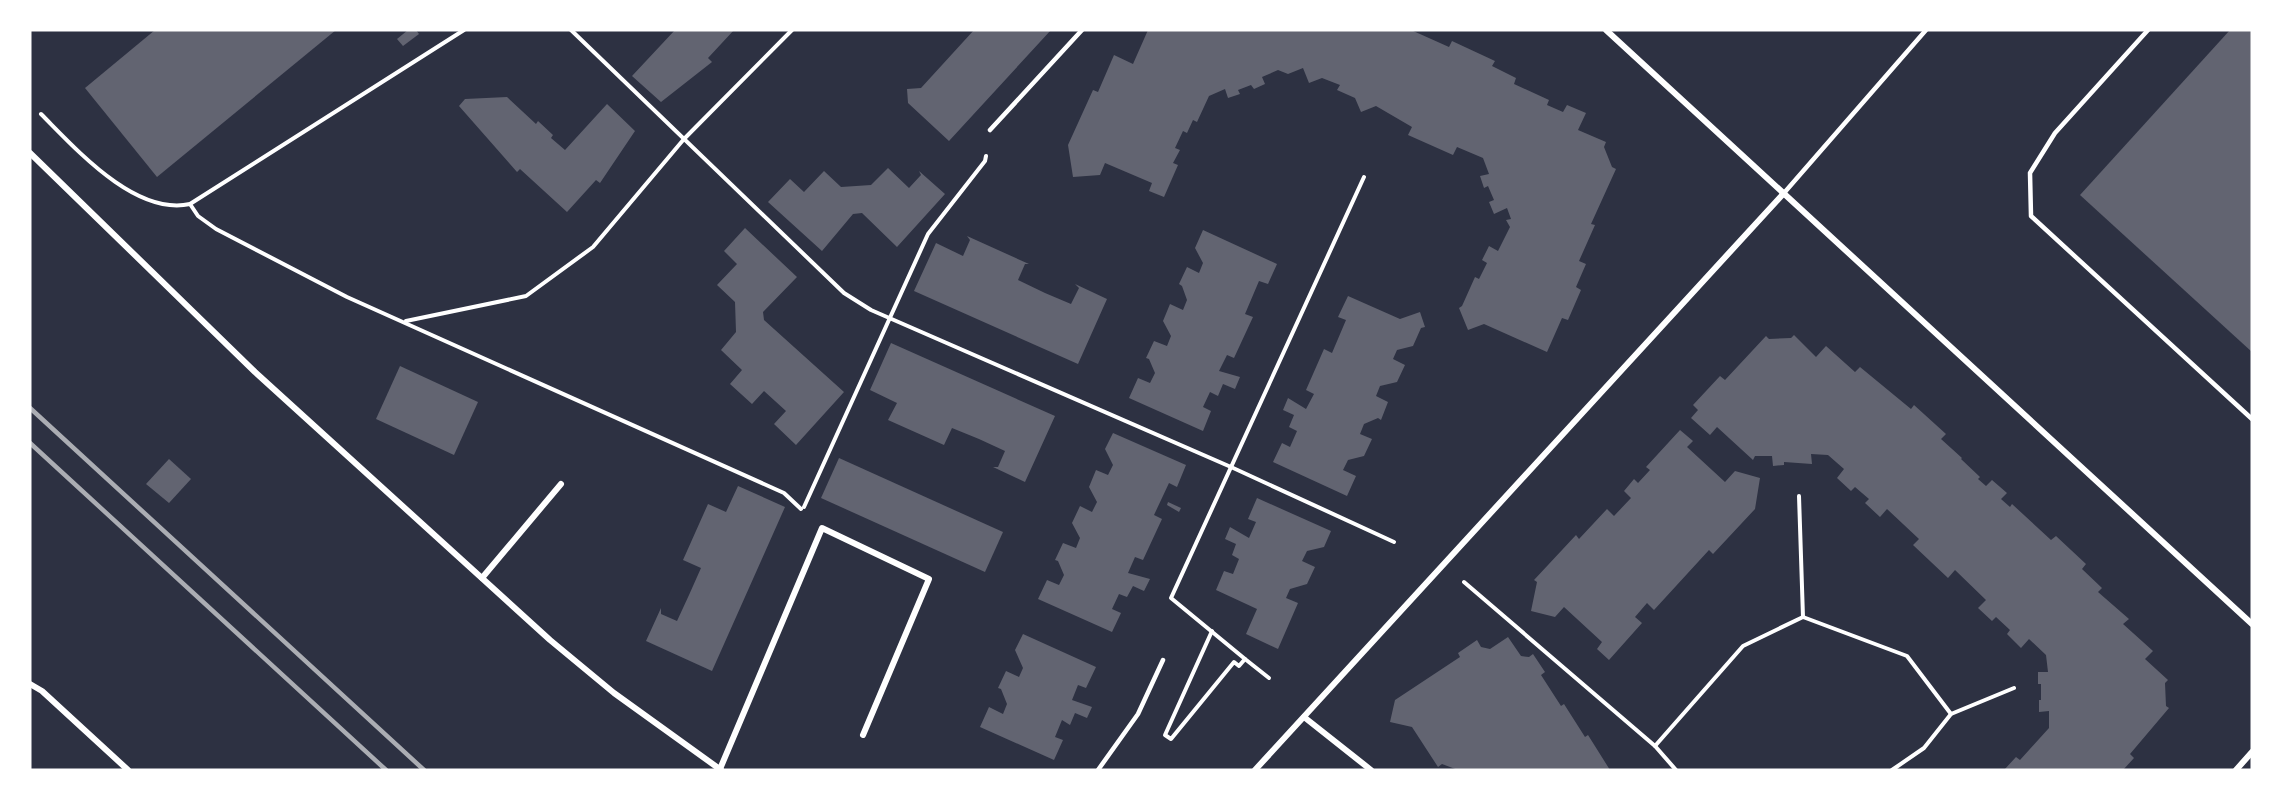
<svg xmlns="http://www.w3.org/2000/svg" width="2282" height="800" font-family="Montserrat,sans-serif">
	<style>
		.building { fill: #626471 }
		.lines { fill: none; stroke-linecap: round; stroke-linejoin: round }
		.path { stroke: #fff; stroke-width: 4 }
		.service { stroke: #fff; stroke-width: 4.5 }
		.minor { stroke: #fff; stroke-width: 6 }
		.rail { stroke: #abadb3; stroke-width: 4.5 }
	</style>
	<rect width="100%" height="100%" fill="#2d3142"/>
	<!-- building -->
	<g class="building">
		<polygon points="155,30 336,30 157,177 85,88"/>
		<polygon points="408,30 416,30 419,34 403,46 397,39"/>
		<polygon points="675,30 734,30 708,58 712,62 661,102 632,76"/>
		<polygon points="974,30 1051,30 949,141 908,103 907,89 921,88"/>
		<polygon points="1148,30 1411,30 1449,47 1452,41 1495,61 1492,66 1516,78 1514,84 1549,100 1547,105 1563,112 1567,105 1586,113 1578,130 1606,142 1604,147 1612,167 1616,169 1591,224 1595,225 1579,261 1586,264 1576,287 1581,290 1568,320 1562,318 1547,352 1484,324 1468,330 1459,308 1462,306 1475,277 1479,279 1487,263 1482,260 1489,246 1498,251 1510,227 1506,220 1511,219 1507,208 1494,214 1489,202 1494,200 1488,186 1484,188 1480,176 1489,174 1483,158 1457,147 1453,155 1408,135 1412,127 1376,106 1361,112 1355,98 1337,90 1340,85 1322,78 1309,83 1303,68 1288,74 1278,70 1262,77 1265,84 1254,89 1251,85 1238,90 1240,94 1228,98 1225,89 1209,96 1197,122 1193,120 1187,133 1183,131 1175,148 1180,150 1173,163 1178,165 1164,197 1149,191 1152,183 1105,163 1100,175 1073,177 1068,145 1093,90 1098,92 1114,55 1133,64"/>
		<polygon points="2230,30 2252,30 2252,352 2080,195"/>
		<polygon points="507,97 536,124 538,121 553,135 551,138 565,150 607,104 635,131 600,183 596,180 567,212 520,169 517,172 459,106 465,99"/>
		<polygon points="888,168 909,188 921,175 919,171 945,194 897,247 862,213 853,214 822,251 768,202 790,179 804,192 824,171 841,187 871,185"/>
		<polygon points="745,228 797,277 763,312 764,320 844,392 796,445 774,424 786,411 764,391 752,404 730,384 742,370 721,350 736,332 735,302 717,285 737,264 724,251"/>
		<polygon points="1203,230 1277,264 1268,284 1259,281 1245,314 1253,317 1234,358 1227,355 1219,371 1240,377 1235,389 1223,384 1218,396 1210,392 1203,407 1211,411 1203,431 1129,398 1138,378 1150,383 1155,373 1149,359 1146,358 1154,341 1167,346 1171,336 1163,321 1170,304 1183,310 1187,300 1182,286 1179,284 1187,267 1199,273 1203,263 1195,248"/>
		<polygon points="967,236 1029,264 1025,264 1018,280 1045,293 1071,304 1079,288 1075,284 1107,299 1078,364 914,291 936,243 963,256 970,240"/>
		<polygon points="1348,296 1400,319 1420,312 1425,327 1421,328 1413,346 1397,350 1393,359 1405,365 1397,382 1380,386 1376,396 1388,402 1381,420 1378,418 1364,424 1360,434 1372,439 1364,456 1348,460 1343,470 1356,476 1347,496 1273,462 1282,443 1290,447 1297,431 1289,427 1294,415 1283,410 1288,398 1306,409 1314,394 1306,390 1324,349 1332,353 1346,320 1338,317"/>
		<polygon points="1794,335 1816,357 1826,346 1855,372 1860,367 1911,409 1914,405 1946,434 1941,439 1962,458 1961,459 1980,477 1978,479 1986,486 1992,480 2007,493 2001,499 2010,507 2012,504 2051,540 2056,536 2086,564 2082,569 2102,588 2098,592 2129,619 2123,624 2153,651 2145,659 2168,680 2165,683 2166,706 2169,708 2130,754 2134,758 2123,770 2004,770 2016,757 2020,760 2049,728 2049,711 2039,712 2039,700 2041,700 2041,684 2038,684 2038,672 2048,672 2046,655 2029,639 2021,648 2007,634 2010,630 1996,617 1992,621 1978,608 1986,600 1955,570 1948,578 1913,545 1919,539 1887,509 1880,517 1865,503 1869,499 1855,487 1851,491 1837,478 1844,469 1828,455 1811,454 1812,464 1784,462 1784,465 1773,466 1772,456 1755,456 1753,460 1717,427 1710,435 1691,418 1698,410 1693,405 1720,376 1725,380 1766,336 1769,339 1791,338"/>
		<polygon points="891,343 1055,416 1025,482 993,467 998,467 1005,451 979,439 952,428 944,445 888,420 897,403 870,390"/>
		<polygon points="400,366 478,402 454,455 376,419"/>
		<polygon points="1680,430 1693,441 1687,447 1725,482 1735,471 1760,478 1755,509 1713,554 1709,550 1654,610 1647,603 1635,617 1642,623 1609,660 1597,649 1602,642 1564,607 1555,617 1531,611 1537,582 1534,580 1576,535 1579,539 1607,509 1614,516 1631,498 1624,491 1634,479 1638,483 1650,470 1646,467"/>
		<polygon points="1113,433 1186,465 1177,487 1169,483 1154,515 1162,519 1143,560 1135,557 1128,573 1150,579 1144,591 1133,586 1127,597 1119,594 1112,609 1121,613 1112,632 1038,599 1047,580 1059,585 1064,575 1058,561 1055,560 1063,543 1076,548 1080,538 1072,523 1080,506 1092,512 1097,502 1089,487 1096,470 1108,475 1113,465 1105,449"/>
		<polygon points="839,458 1003,532 985,572 821,498"/>
		<polygon points="169,459 191,479 169,503 146,484"/>
		<polygon points="738,486 785,507 712,671 646,641 661,608 661,614 677,621 689,595 701,568 683,560 708,504 726,512"/>
		<polygon points="1257,498 1331,531 1324,547 1307,551 1302,561 1315,567 1307,584 1290,589 1286,598 1298,603 1278,649 1246,634 1257,609 1216,590 1224,571 1233,574 1239,559 1232,555 1236,544 1225,539 1230,527 1249,538 1256,522 1248,519"/>
		<polygon points="1168,502 1181,508 1179,512 1167,505"/>
		<polygon points="1023,634 1096,667 1086,688 1078,685 1072,700 1092,707 1087,718 1075,713 1070,725 1062,720 1055,737 1063,740 1054,760 980,727 989,707 1003,714 1007,704 1001,689 998,688 1006,671 1019,677 1023,668 1015,650"/>
		<polygon points="1508,637 1521,656 1529,657 1533,654 1545,672 1541,675 1561,706 1564,704 1585,737 1588,735 1610,770 1458,770 1442,764 1438,767 1412,727 1390,722 1395,700 1460,657 1458,653 1477,640 1481,647 1490,649"/>
	</g>
	<g class="lines">
		<!-- path -->
		<g class="path">
			<polyline points="571,30 844,293 871,310 1231,467 1394,542"/>
			<path d="M41,114C76,149 135,216 190,204L464,30"/>
			<polyline points="190,204 198,216 216,229 347,297 784,493 801,509"/>
			<polyline points="406,321 526,296 593,247 684,139 792,30"/>
			<polyline points="1799,496 1803,617"/>
			<polyline points="804,507 928,234 985,161 986,156"/>
			<polyline points="1464,582 1655,746 1676,770"/>
			<polyline points="1212,631 1165,735 1171,739 1234,662 1239,666 1245,659 1269,678"/>
			<polyline points="1245,659 1171,598 1364,177"/>
			<polyline points="1655,746 1743,646 1803,617 1907,656 1951,714"/>
			<polyline points="1892,770 1924,748 1951,714 2014,688"/>
		</g>
		<!-- service -->
		<g class="service">
			<polyline points="2148,30 2055,133 2030,173 2031,216 2252,419"/>
			<polyline points="990,130 1082,30"/>
			<polyline points="1784,193 1926,30"/>
			<polyline points="1098,770 1138,714 1163,660"/>
		</g>
		<!-- minor -->
		<g class="minor">
			<polyline points="1606,30 2252,624"/>
			<polyline points="30,153 255,372 550,640 614,693 721,770"/>
			<polyline points="482,578 561,484"/>
			<polyline points="30,684 42,691 128,770"/>
			<polyline points="1304,717 1371,770"/>
			<polyline points="720,769 822,528 929,579 863,735"/>
			<polyline points="1255,770 1784,193"/>
			<polyline points="2236,770 2252,752"/>
		</g>
		<!-- rail -->
		<g class="rail">
			<polyline points="30,408 424,770"/>
			<polyline points="30,443 386,770"/>
		</g>
	</g>
	<!-- border -->
	<rect width="2282" height="800" fill="none" stroke="#ffffff" stroke-width="63"/>
</svg>
